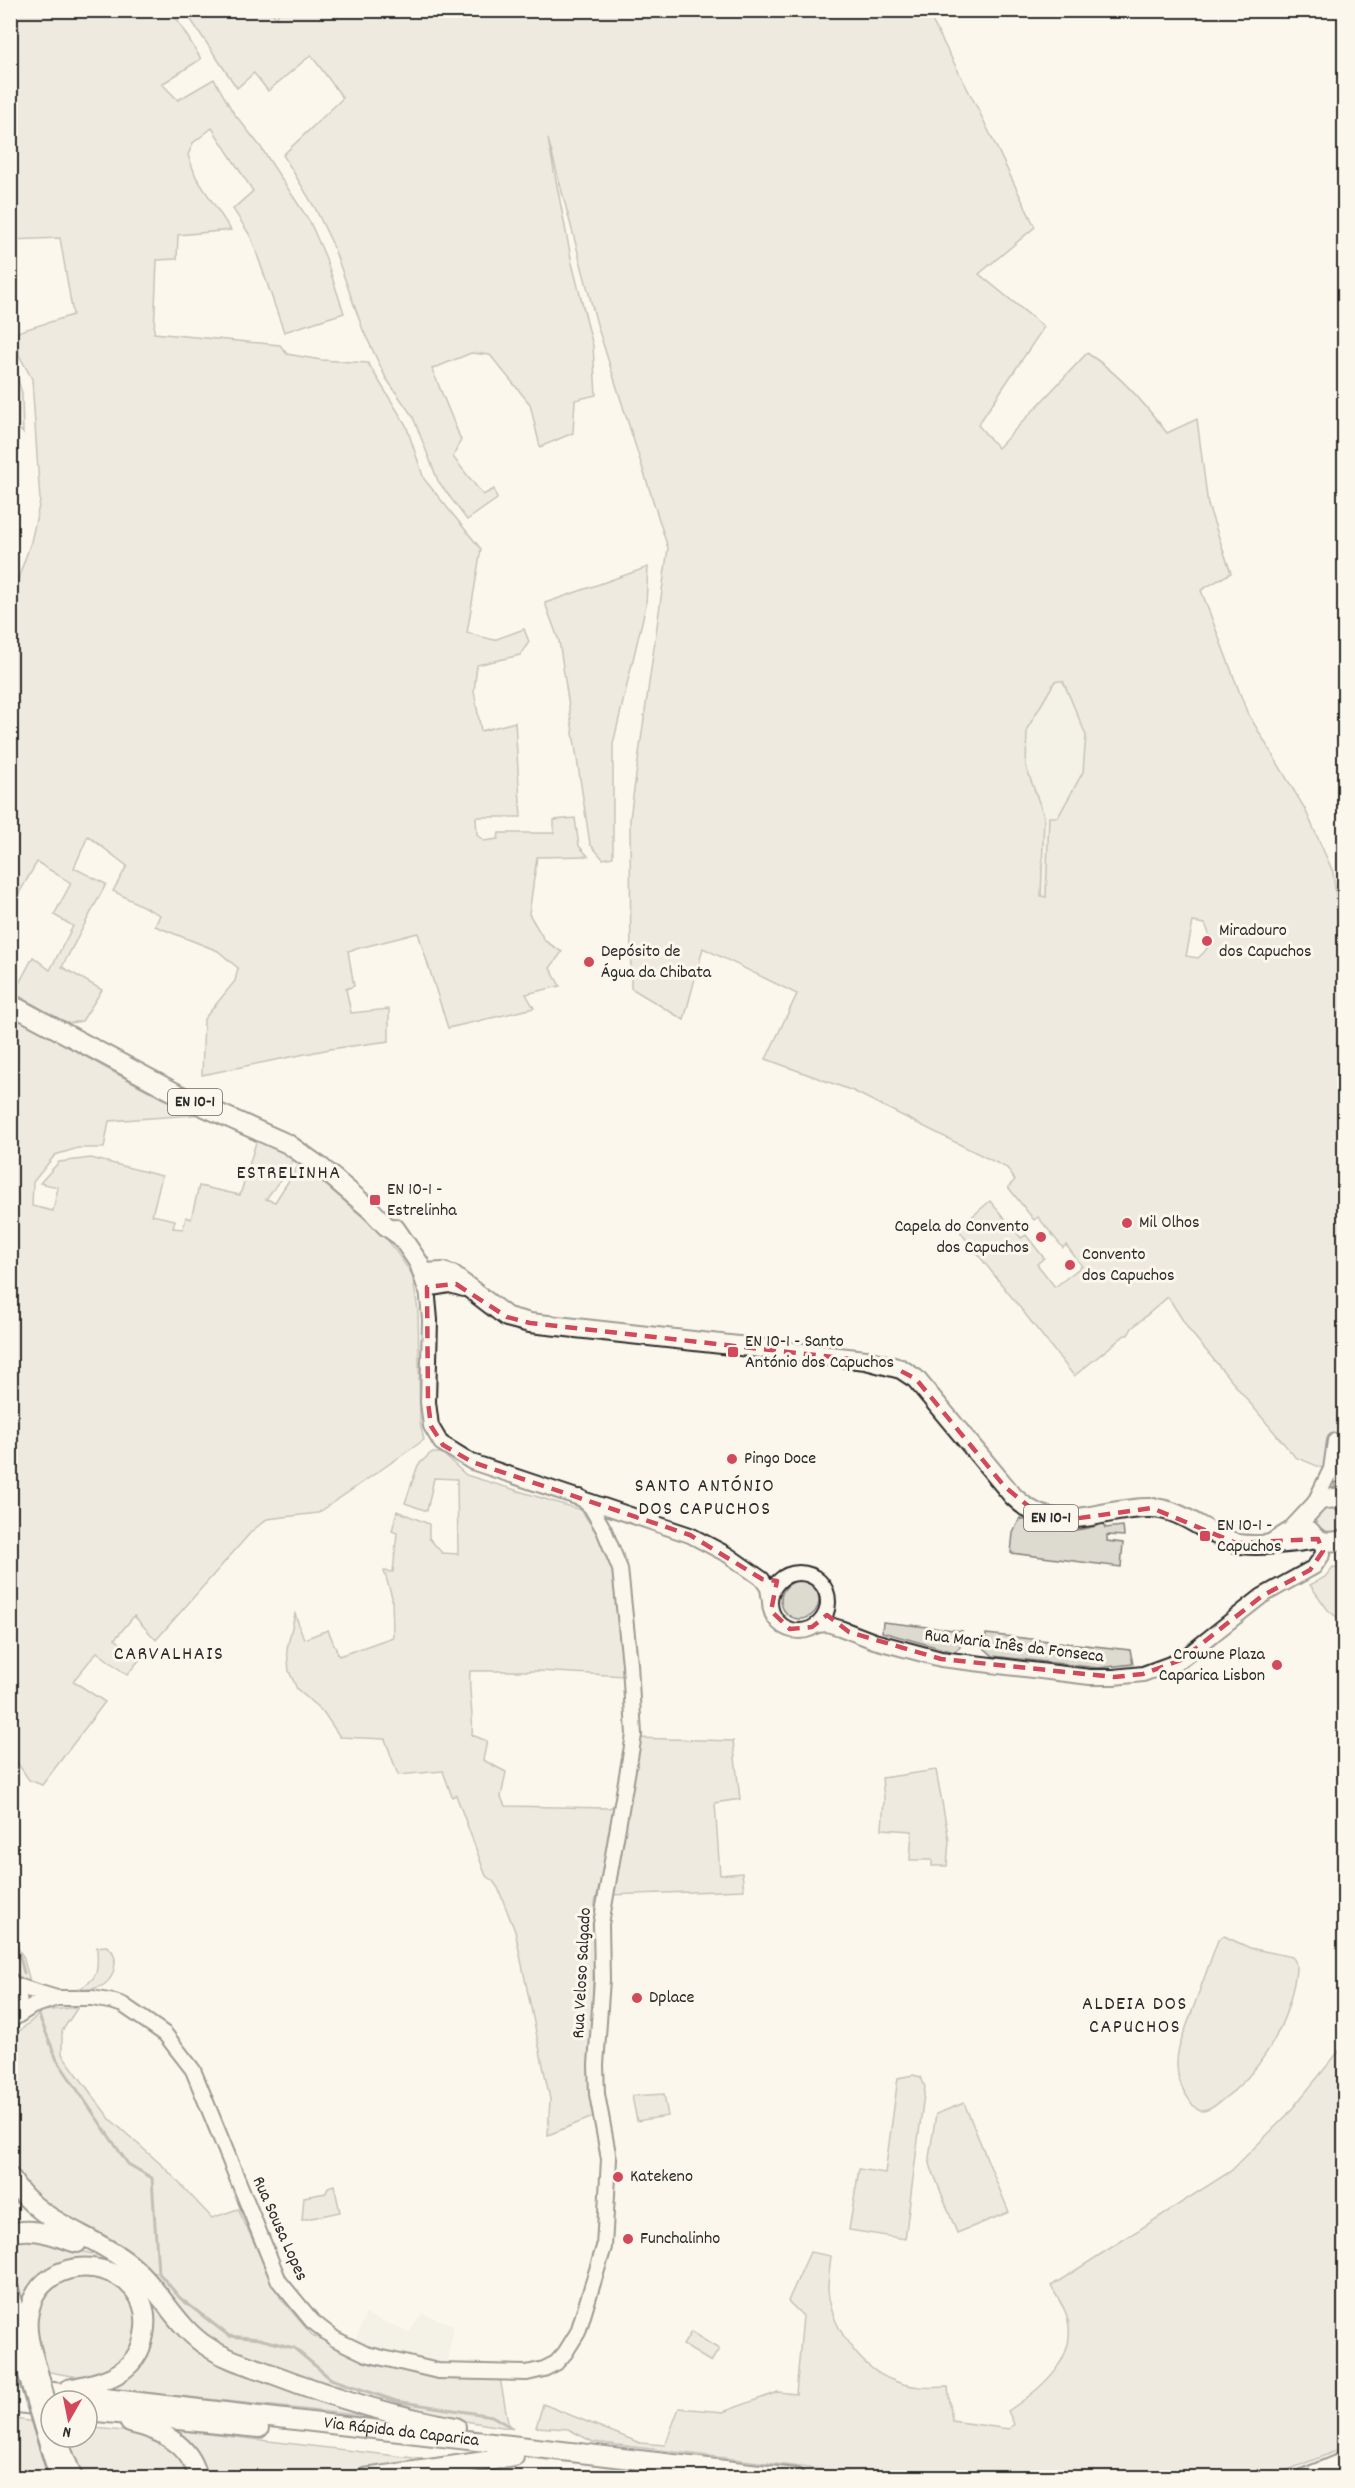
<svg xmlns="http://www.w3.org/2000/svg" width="1355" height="2488" font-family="Dekko,sans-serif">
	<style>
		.built { fill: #ebe8de }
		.green { fill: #dddad0; stroke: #84827e; stroke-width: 1.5; fill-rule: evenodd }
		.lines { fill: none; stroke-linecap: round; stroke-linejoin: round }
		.stream { stroke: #7b7a75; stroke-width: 3 }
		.tertiary-casing { stroke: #2b2b2b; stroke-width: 18 }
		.secondary-casing { stroke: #2b2b2b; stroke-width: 20 }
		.primary-casing { stroke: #2b2b2b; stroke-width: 22 }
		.trunk-casing { stroke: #2b2b2b; stroke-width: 22 }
		.tertiary { stroke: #fbf7ec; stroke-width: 14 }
		.secondary { stroke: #fbf7ec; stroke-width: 15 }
		.primary { stroke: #fbf7ec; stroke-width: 18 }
		.trunk { stroke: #fbf7ec; stroke-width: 18 }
		.secondary-bridge-casing { stroke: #2b2b2b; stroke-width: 20; stroke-linecap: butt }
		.trunk-bridge-casing { stroke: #2b2b2b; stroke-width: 22; stroke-linecap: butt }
		.secondary-bridge { stroke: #fbf7ec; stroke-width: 15 }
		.trunk-bridge { stroke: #fbf7ec; stroke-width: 18 }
		.marked { fill: none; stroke: #d1495b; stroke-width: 4.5; stroke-dasharray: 12 8; stroke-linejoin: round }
		.poi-dot { fill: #d1495b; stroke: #fbf7ec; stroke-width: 2 }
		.labels { text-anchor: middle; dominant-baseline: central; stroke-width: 6; stroke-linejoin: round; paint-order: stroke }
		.shield { fill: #fbf7ec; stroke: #696865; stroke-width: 1.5 }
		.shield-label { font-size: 16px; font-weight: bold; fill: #2b2b2b }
		.poi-label { font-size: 18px; fill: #2b2b2b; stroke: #fbf7ec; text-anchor: start }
		.street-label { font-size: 18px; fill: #2b2b2b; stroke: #fbf7ec }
		.neighbourhood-label { font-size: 20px; letter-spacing: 1.5px; fill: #2b2b2b; stroke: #fbf7ec }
	</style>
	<rect width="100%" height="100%" fill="#fbf7ec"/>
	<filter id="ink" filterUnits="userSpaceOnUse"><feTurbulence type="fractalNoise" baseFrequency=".0167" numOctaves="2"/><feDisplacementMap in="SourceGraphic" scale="12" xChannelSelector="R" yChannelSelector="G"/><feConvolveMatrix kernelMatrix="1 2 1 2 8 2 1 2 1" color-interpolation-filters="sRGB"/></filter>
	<g filter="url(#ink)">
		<!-- built -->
		<g class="built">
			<polygon points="1055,681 1063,681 1086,735 1083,772 1058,817 1049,817 1046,897 1041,896 1043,860 1026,767 1027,729"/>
			<polygon points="422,2313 453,2325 448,2364 433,2363 370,2349 354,2342 366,2314 409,2332"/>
		</g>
		<!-- green -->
		<g class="green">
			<polygon points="11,10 172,11 201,59 162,84 178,100 214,79 233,112 260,146 310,222 325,256 344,313 284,332 251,237 233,209 253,191 212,128 193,143 188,155 196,177 231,230 178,235 177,259 157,260 154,333 280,345 287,354 321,360 368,363 406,425 424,479 481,549 467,633 494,640 524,629 529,642 520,655 477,665 474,691 481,731 515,722 521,817 476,817 477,835 484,841 498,839 499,833 554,833 554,820 575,818 579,846 588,856 537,857 529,914 545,941 562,952 550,968 560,986 526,994 534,1008 448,1028 418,933 348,951 354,986 346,989 351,1013 389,1009 389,1041 330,1049 202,1075 204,1019 235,981 238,968 218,951 155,926 160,915 113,891 127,866 88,836 74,868 106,884 62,967 102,990 82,1021 70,1023 59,1019 14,993 33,957 50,970 73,926 54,915 71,883 37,862 11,907 11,599 31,542 40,501 32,379 19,355 17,332 73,315 60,238 11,240"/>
			<path d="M279,10L927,11L978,109L1035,227L979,274L1044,327L978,425L998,448L1087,353C1120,374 1144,403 1167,433L1197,419L1208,505L1231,573L1201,590L1247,712L1305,809L1333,872L1344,967V1477L1295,1457L1189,1330L1168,1297L1132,1328L1128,1335H1125L1074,1376L961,1233L960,1227L990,1201L1021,1238L1026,1235L1044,1258L1037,1264L1055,1287L1082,1266L1066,1245L1063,1248L1038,1217L1034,1220L1008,1187L1015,1180L1007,1168L853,1091L766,1059L797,994L703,948L684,1020L631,988L630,818L668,548L598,328L548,139L572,263L593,346L596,395L575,400L573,433L540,447L530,404L490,355L471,353L432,369L461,440L453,457L483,495L494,489L497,499L467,520L438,481L413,417L386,378L363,330L332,243L315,208L283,155L343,98L311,55L268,91L254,73L237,88L185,11H270L277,18ZM1055,681H1063L1086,735L1083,772L1058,817H1049L1046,897L1041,896L1044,816L1026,767L1027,729ZM1193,922L1205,924C1213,940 1211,947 1198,958L1186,956Z"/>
			<polygon points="10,352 22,393 23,433 11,422"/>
			<polygon points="648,567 646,605 613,744 613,857 603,859 590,844 559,641 545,603"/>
			<polygon points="10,1013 104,1067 194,1115 109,1121 104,1148 78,1148 55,1155 33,1182 32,1206 53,1211 58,1187 40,1183 59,1162 91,1158 162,1176 152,1215 175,1220 173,1228 183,1229 186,1217 191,1219 199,1186 240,1195 257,1139 291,1154 292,1164 266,1199 275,1202 300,1163 385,1236 412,1274 418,1310 420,1423 424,1440 318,1513 267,1519 252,1531 156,1640 134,1616 115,1639 140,1659 127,1675 97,1652 73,1681 105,1702 42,1785 29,1780 10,1752"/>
			<path d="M431,1453H442L466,1475L581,1510L612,1556L625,1676L538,1671H470C468,1693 474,1713 472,1735L487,1741L483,1760L506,1772L501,1797L505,1806L609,1808L618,1804L613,1836L595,1903L591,2066L593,2117L548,2135L550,2099L515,1931L498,1888L493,1881L486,1876L456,1795L452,1797L443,1771L398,1775L385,1739L340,1737L324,1713L297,1689L289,1671L287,1649L295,1614L304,1639L328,1630L339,1656L393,1637L392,1597L384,1571L393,1572L397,1533L392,1531L397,1511L429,1524V1538L442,1553L458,1554L457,1479L434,1478L427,1511L405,1503L418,1465Z"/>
			<circle cx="1330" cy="1520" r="14"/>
			<path d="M1020,1518C1049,1531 1075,1535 1104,1523L1105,1528L1123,1526L1124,1536L1107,1535V1541L1123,1543L1121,1567L1011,1553L1013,1533Z"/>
			<polygon points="1333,1567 1344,1568 1344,1623 1328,1610 1310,1585 1325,1577"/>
			<circle cx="800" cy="1600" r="19"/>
			<polygon points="883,1622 962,1631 960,1647 954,1652 882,1632"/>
			<polygon points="986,1634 1130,1650 1133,1664 1098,1668 993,1656 984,1648"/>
			<polygon points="636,1738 733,1741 740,1799 715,1803 720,1875 742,1873 744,1890 609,1895 632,1787"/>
			<polygon points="936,1770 949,1840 947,1866 932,1866 932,1860 910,1860 912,1831 882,1829 884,1799 882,1778"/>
			<polygon points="10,1926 13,1942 23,1956 31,1985 15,1974 11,1967"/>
			<path d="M1224,1936L1250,1948L1292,1957C1299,1963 1295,1975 1294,1983C1285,2030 1260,2073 1221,2101C1216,2105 1208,2112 1201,2111C1194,2110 1190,2100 1186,2095C1176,2079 1175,2064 1179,2047L1218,1940Z"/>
			<path d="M106,1946C120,1953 116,1975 105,1984C98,1990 86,1989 77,1990C100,1978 98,1971 97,1947Z"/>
			<polygon points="78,2007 62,2031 62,2054 110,2119 165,2168 212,2218 238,2209 281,2299 312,2335 371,2364 440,2375 500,2378 509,2428 446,2418 353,2388 295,2376 225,2349 194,2327 19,2187 10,2149 10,2060 16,2034 43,2011"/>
			<path d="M1344,2045V2448L1270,2477L892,2478L593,2442L568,2429L536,2427L543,2404L640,2443L665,2445L679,2408L723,2412L778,2392L796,2394L803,2316L788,2301L810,2252L831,2256C830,2267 828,2278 828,2289C830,2325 859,2367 892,2380C910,2388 929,2388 948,2387L952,2421L1009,2429L1014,2424L1008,2411C1041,2389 1083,2356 1065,2311C1061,2302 1055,2294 1051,2286L1231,2171L1287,2115Z"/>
			<polygon points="913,2075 921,2077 925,2087 905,2239 849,2230 859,2169 885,2173 898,2078"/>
			<polygon points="664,2094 668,2116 637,2121 632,2096"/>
			<polygon points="964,2103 1009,2212 957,2233 931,2167 929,2158 936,2114"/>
			<polygon points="334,2185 340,2212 302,2220 304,2197 326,2193 328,2187"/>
			<path d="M22,2237L101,2256L120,2264L178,2327L384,2418L105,2388C150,2347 168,2343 135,2283L71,2262L25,2308L18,2296L14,2242Z"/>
			<path d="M75,2275C85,2276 99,2275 108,2279C136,2290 147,2336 128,2359C124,2363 97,2375 90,2376C77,2379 57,2373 44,2371C36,2342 29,2309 54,2286C59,2281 69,2278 75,2275Z"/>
			<polygon points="691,2332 719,2349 711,2362 683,2345"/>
			<polygon points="10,2418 33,2422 53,2477 11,2477"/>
			<path d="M87,2427C133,2433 170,2430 191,2477H80L66,2437H87Z"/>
			<polygon points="166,2429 431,2460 343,2477 204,2477"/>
		</g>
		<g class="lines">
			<!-- stream -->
			<g class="stream">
				<polyline points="10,1918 24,1973"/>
				<polyline points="38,2013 57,2060 128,2164 152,2178 158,2272 180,2298 229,2336 259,2339 294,2348 331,2379 396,2401 492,2416 512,2428"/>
			</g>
			<!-- tertiary casing -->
			<g class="tertiary-casing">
				<g id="tertiary">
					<polyline points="427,1287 430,1320 428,1402 431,1426 441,1443 472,1462 690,1535 728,1555 762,1579 768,1588 770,1601"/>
					<polyline points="1337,1452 1344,1493"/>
					<polyline points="1313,1506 1331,1469 1335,1441"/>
					<circle cx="799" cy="1602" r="29"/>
					<polyline points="817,1625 827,1624 840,1628 874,1641 941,1659 1090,1677 1114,1677 1143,1674 1181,1660 1262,1596 1314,1567 1323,1554 1322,1541"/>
					<polyline points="14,1985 57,1998 92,1998 114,2002 123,2005 165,2034 193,2070 279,2281 312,2321 335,2339 366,2354 438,2371 527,2373 544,2369 556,2363 565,2353 578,2332 604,2247 609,2159 597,2094 596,2065 602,1979 601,1924 634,1735 630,1664 620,1569 604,1530 591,1507 580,1497"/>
					<polyline points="13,2019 33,2006 57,1998"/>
				</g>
			</g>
			<!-- secondary casing -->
			<g class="secondary-casing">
				<g id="secondary">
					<path d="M10,1981C22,1994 22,2008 10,2021"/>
					<polyline points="10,2289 24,2342"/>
					<polyline points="13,2333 25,2370"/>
					<polyline points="42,2427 58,2478"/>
				</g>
			</g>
			<!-- primary casing -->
			<g class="primary-casing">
				<g id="primary">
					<polyline points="10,1004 189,1100 288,1144 322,1168 371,1210 386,1226 400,1236"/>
					<polyline points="395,1228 419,1263 427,1287 450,1283 464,1287"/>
					<path d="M423,1273L443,1272L452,1275L507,1317L530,1323L866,1360L901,1369L916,1379L1013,1496C1057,1540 1100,1506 1152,1508C1183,1509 1207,1535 1236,1543C1251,1548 1301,1542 1318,1539"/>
					<path d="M1310,1531C1320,1545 1330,1542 1344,1540"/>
					<polyline points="1272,1543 1291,1531 1320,1500 1334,1498 1344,1503"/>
				</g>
			</g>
			<!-- trunk casing -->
			<g class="trunk-casing">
				<g id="trunk">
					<path d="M10,2177C36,2221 84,2231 123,2259C158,2283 174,2326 208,2347C227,2360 251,2366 272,2374C332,2397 392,2416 456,2427"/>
					<path d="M10,2234C31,2225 57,2237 77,2243"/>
					<path d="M38,2372C33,2354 26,2337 28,2318C37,2240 159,2258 144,2335C137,2375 102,2382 68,2389"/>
					<path id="s1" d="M10,2387L795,2478"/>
					<polyline points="10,2402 50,2407"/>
					<polyline points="87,2411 259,2428"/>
					<path d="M130,2423C161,2430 191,2444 198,2478"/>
					<polyline points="58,2441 73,2478"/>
					<polyline points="365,2478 514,2457"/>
					<polyline points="1305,2478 1344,2462"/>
				</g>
			</g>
			<!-- tertiary -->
			<use href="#tertiary" class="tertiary"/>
			<!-- secondary -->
			<use href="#secondary" class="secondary"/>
			<!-- primary -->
			<use href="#primary" class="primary"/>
			<!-- trunk -->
			<use href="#trunk" class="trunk"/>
			<!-- secondary-bridge casing -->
			<g class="secondary-bridge-casing">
				<polyline id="secondary-bridge" points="25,2370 42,2427"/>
			</g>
			<!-- trunk-bridge casing -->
			<g class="trunk-bridge-casing">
				<polyline id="trunk-bridge" points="38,2372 49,2414"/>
			</g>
			<!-- secondary-bridge -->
			<use href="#secondary-bridge" class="secondary-bridge"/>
			<!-- trunk-bridge -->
			<use href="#trunk-bridge" class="trunk-bridge"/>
		</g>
	</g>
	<!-- marked area -->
	<path d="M0 0H1355V2488H0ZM456,1284L507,1317L530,1323L886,1363L916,1379L1005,1487L1037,1513L1072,1519L1152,1508L1236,1543L1318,1539L1323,1551L1310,1570L1262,1596L1181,1660L1143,1674L1114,1677L941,1659L849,1632L827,1615L812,1627L790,1629L771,1611L777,1581L762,1579L690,1535L472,1462L443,1445L431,1426L428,1402L427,1287Z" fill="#fbf7ec" fill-opacity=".55" fill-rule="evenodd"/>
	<path class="marked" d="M456,1284L507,1317L530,1323L886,1363L916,1379L1005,1487L1037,1513L1072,1519L1152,1508L1236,1543L1318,1539L1323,1551L1310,1570L1262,1596L1181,1660L1143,1674L1114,1677L941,1659L849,1632L827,1615L812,1627L790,1629L771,1611L777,1581L762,1579L690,1535L472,1462L443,1445L431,1426L428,1402L427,1287Z"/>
	<!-- markers -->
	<g class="poi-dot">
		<circle cx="1207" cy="941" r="6"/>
		<circle cx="589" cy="962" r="6"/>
		<rect x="369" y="1194" width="12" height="12" rx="3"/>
		<circle cx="1127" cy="1223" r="6"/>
		<circle cx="1041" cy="1237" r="6"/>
		<circle cx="1070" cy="1265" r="6"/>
		<rect x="727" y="1346" width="12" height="12" rx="3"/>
		<circle cx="732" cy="1459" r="6"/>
		<rect x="1199" y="1530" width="12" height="12" rx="3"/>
		<circle cx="1277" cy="1665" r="6"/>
		<circle cx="637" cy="1998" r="6"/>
		<circle cx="618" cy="2177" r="6"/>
		<circle cx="628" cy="2239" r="6"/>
	</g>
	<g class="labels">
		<!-- shield labels -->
		<g class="shield">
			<rect x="168" y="1089" width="54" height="26" rx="4.5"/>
			<rect x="1024" y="1505" width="54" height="26" rx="4.5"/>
		</g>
		<g class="shield-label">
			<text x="195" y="1102">EN 10-1</text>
			<text x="1051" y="1518">EN 10-1</text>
		</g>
		<!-- poi labels -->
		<g class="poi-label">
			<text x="1219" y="931">Miradouro<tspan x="1219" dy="21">dos Capuchos</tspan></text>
			<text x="601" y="952">Depósito de<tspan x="601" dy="21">Água da Chibata</tspan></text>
			<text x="387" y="1190">EN 10-1 -<tspan x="387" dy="21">Estrelinha</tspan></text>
			<text x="1139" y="1223">Mil Olhos</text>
			<text x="1029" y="1227" text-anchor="end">Capela do Convento<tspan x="1029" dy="21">dos Capuchos</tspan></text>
			<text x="1082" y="1255">Convento<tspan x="1082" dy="21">dos Capuchos</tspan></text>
			<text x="745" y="1342">EN 10-1 - Santo<tspan x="745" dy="21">António dos Capuchos</tspan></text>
			<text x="744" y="1459">Pingo Doce</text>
			<text x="1217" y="1526">EN 10-1 -<tspan x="1217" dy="21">Capuchos</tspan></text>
			<text x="1265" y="1655" text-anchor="end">Crowne Plaza<tspan x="1265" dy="21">Caparica Lisbon</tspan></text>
			<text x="649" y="1998">Dplace</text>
			<text x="630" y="2177">Katekeno</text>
			<text x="640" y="2239">Funchalinho</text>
		</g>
		<!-- street labels -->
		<g class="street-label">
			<text transform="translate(1014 1647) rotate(7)">Rua Maria Inês da Fonseca</text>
			<text transform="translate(583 1973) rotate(-87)">Rua Veloso Salgado</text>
			<text transform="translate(279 2229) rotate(66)">Rua Sousa Lopes</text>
			<text stroke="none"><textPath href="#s1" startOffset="394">Via Rápida da Caparica</textPath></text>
		</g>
		<!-- neighbourhood labels -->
		<g class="neighbourhood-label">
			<text x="289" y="1174">ESTRELINHA</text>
			<text x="705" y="1487">SANTO ANTÓNIO<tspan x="705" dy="23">DOS CAPUCHOS</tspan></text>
			<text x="169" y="1655">CARVALHAIS</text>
			<text x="1135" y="2005">ALDEIA DOS<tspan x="1135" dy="23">CAPUCHOS</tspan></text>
		</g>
	</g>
	<!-- margin -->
	<rect width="1355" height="2488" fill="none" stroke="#fbf7ec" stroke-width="36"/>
	<rect x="18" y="18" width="1319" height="2452" fill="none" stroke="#2b2b2b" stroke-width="2" filter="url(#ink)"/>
	<!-- north arrow -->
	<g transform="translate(69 2419) rotate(189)"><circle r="28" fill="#fbf7ec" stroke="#a8a59f" stroke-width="1.5"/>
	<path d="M0-4.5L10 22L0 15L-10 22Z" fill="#d1495b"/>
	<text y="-9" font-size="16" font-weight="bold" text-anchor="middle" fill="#2b2b2b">N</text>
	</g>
</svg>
